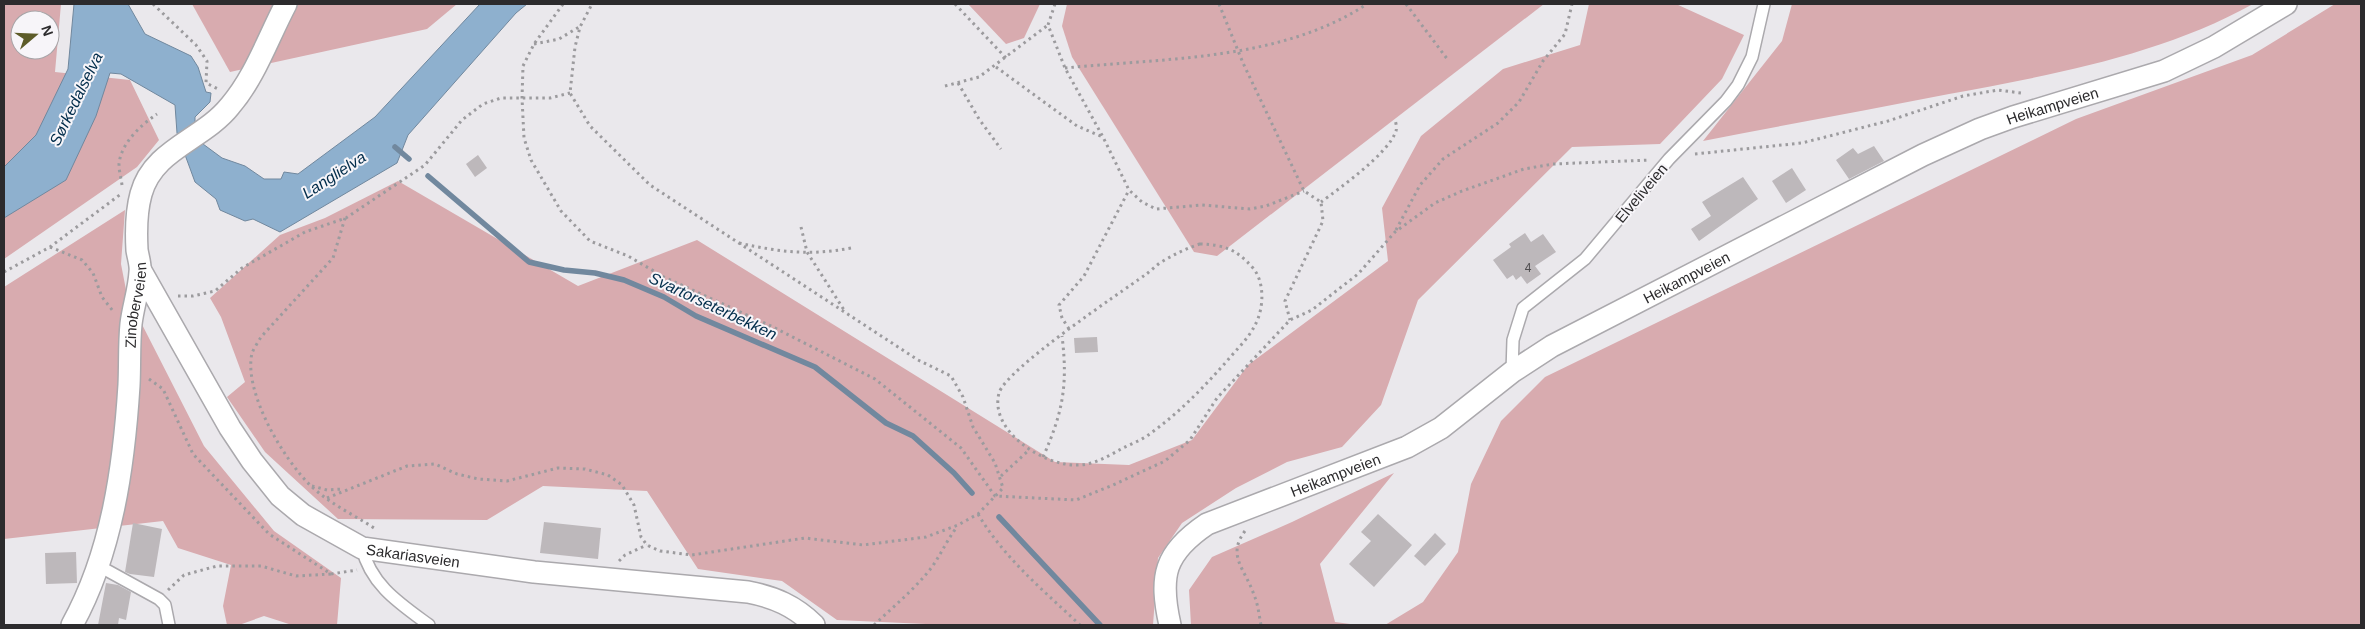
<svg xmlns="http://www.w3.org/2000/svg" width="2365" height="629" font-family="Helvetica,sans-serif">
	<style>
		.green { fill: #d8abaf; fill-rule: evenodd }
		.water { fill: #8eb0ce; stroke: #71889e }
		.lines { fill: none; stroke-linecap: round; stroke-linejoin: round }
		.stream { stroke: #71889e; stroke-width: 5.5 }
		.building { fill: #bdb8bb }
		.service-casing { stroke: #aba9ad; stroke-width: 14 }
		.minor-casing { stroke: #aba9ad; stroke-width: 24 }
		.path { stroke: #9c9b9e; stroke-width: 3; stroke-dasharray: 2.5 4; stroke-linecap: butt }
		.service { stroke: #fff; stroke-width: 11 }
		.minor { stroke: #fff; stroke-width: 21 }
		.labels { text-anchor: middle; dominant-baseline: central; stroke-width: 4; stroke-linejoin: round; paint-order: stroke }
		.number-label { font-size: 12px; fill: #504e50 }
		.street-label { font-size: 15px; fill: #2c2b2d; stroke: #f7f5f9 }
		.water-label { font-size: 16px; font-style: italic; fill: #012c4a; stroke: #f7f5f9 }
	</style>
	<rect width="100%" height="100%" fill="#eae8ec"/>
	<!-- green -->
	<g class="green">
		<path d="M4,4H61L55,72L130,80L159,140L137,167L4,259ZM20,20H50V50H20Z"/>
		<polygon points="192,4 457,4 427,29 230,72"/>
		<polygon points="968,4 1040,4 1024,38 1006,44"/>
		<polygon points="1067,4 1544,4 1217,256 1194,252 1072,57 1062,26"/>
		<polygon points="1589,4 1676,4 1744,35 1722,79 1660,144 1572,147 1418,300 1381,405 1342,447 1287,462 1236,488 1182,523 1158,558 1153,625 948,625 837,620 782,581 698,569 647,491 543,486 487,520 338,519 265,452 227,397 245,382 221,317 210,298 280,235 325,218 398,181 578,286 697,240 1055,462 1129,465 1192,440 1248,365 1388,261 1382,208 1421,136 1503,69 1580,45"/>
		<path d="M1792,4H2253C2161,55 2052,75 1949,94C1867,110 1785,125 1703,141L1782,41Z"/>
		<polygon points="2335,4 2361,4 2361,625 1385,625 1423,602 1458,552 1471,484 1501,421 1545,377 2076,119 2252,55"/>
		<polygon points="125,210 121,264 127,295 204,446 274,531 341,578 337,625 292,625 264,616 239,625 227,625 223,606 231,565 178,548 163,521 4,539 4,287"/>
		<polygon points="1394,473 1320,564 1335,622 1358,625 1191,625 1189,590 1212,557 1292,522"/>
	</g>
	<!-- water -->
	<polygon class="water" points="74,4 128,4 145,34 191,56 198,67 206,92 211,93 210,102 195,117 195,123 203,144 222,158 245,166 264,179 281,179 284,172 298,174 375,117 480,4 527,4 516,13 408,135 397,163 280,232 253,219 245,221 220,210 216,199 195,182 177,133 175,105 121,74 110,73 96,116 66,180 4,218 4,167 36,135 68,69"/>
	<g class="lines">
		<!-- stream -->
		<g class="stream">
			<polyline points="395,147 409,159"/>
			<polyline points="428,176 529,262 564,270 595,273 624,280 664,297 696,316 815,367 886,423 913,436 954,473 972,493"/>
			<polyline points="999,517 1100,625"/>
		</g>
	</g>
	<!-- building -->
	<g class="building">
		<polygon points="1874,146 1884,161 1849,179 1836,160 1853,148 1858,154"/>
		<polygon points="478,155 487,168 475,177 466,164"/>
		<polygon points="1792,168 1806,190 1786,203 1772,181"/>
		<polygon points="1743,177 1758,199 1699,241 1691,229 1711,216 1702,202"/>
		<polygon points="1525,233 1531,242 1543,234 1556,252 1535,266 1541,274 1527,284 1521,276 1516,280 1513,275 1507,279 1493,260 1511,247 1509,244"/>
		<polygon points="1097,337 1098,352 1075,353 1074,338"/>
		<polygon points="1378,514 1412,545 1374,587 1349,564 1371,541 1361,532"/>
		<polygon points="544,522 601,528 598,559 540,553"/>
		<polygon points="133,523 162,529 154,577 130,574 125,572"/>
		<polygon points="1435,533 1446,544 1425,566 1414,556"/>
		<polygon points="76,552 77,583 46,584 45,553"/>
		<polygon points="106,583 118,585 131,592 126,620 119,618 118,625 98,625"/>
	</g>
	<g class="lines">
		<!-- service casing -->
		<g class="service-casing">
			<g id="service">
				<polyline points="1512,372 1513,340 1523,308 1585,259 1669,159 1726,101 1738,85 1752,57 1764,4"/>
				<path d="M362,548C371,585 399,603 429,625"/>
				<polyline points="99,566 159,599 165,605 169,625"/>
			</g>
		</g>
		<!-- minor casing -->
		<g class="minor-casing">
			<g id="minor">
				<path id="s1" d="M141,271L230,428L252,461L280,496L303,515L362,548L534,572L748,592C774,597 795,606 814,625"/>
				<path id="s2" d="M72,625C112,553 124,466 129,385C130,365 129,344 131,324C133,307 139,290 140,272C141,265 138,257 137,250C136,232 136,212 141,194C153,149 203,140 230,106C255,77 268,38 286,4"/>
				<path id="s3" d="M1170,625C1159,576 1164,553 1207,524L1407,447L1441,428L1512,372L1552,346L1923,155L1980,129L2013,117L2164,71L2214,47L2286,4"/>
			</g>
		</g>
		<!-- path -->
		<g class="path">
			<polyline points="153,4 196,45 207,61 206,83 218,89"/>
			<polyline points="563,4 534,44 523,66 522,98 524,138 531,160 561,211 590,241 628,256 664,277 773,327 875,379 961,448 995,496 1076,500 1113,485 1165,461 1190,440 1217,398 1290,320 1312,310 1331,295 1358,274 1395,232 1435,203 1462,191 1524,169 1553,164 1650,160"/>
			<polyline points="955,4 1006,58"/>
			<polyline points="1055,4 1048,25 1065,68 1103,137 1129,190 1142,202 1156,209 1202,205 1250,209 1266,206 1304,191"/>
			<polyline points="1219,4 1243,63 1304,191 1321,202 1323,221 1285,301 1290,320"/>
			<polyline points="1406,4 1448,60"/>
			<polyline points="534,44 559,39 579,27"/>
			<polyline points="996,67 1077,126 1103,137"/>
			<path d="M1065,68C1164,58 1281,61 1367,4"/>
			<polyline points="958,83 979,119 1001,149"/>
			<polyline points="945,86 979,77 1048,25"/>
			<polyline points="1695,154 1802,143 1888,121 1963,96 1998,90 2021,93"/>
			<path d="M122,185C121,178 119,171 119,164C121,143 141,125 157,114"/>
			<path d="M1321,202C1340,188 1389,153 1396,131C1397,128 1396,123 1395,120"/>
			<path d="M345,218L333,258L261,337C258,342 254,348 252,353C243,392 284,460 311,486C331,505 355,515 377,530"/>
			<polyline points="801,227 807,252 844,310"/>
			<polyline points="1396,230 1420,185 1443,159 1498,123 1519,102 1543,61 1565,34 1572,4"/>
			<path d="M739,243C780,252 809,256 851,248"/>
			<path d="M1200,244C1225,245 1236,249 1253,268C1265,282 1264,309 1255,325C1249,338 1236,350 1227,361C1203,388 1180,412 1151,433C1142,440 1131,444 1121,449C1107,457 1091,466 1075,465C1043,465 989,431 999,393C1006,369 1120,293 1145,275C1151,271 1156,265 1163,261C1175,254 1187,248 1200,244Z"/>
			<polyline points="50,247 82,260 93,273 102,297 113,311"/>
			<polyline points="4,272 50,247 121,194"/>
			<polyline points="178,296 193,296 215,291 242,268 305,232 346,218 425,165 462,120 483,104 501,98 550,98 570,93"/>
			<polyline points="1069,329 1062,318 1059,305 1084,276 1129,190"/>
			<polyline points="149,379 163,389 193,454 269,534 331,574 357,570"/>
			<path d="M1043,457C1063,412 1068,385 1062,336"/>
			<polyline points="1001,476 1029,450"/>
			<polyline points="312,486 327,490 343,489"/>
			<polyline points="327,498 407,466 435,464 457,474 478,479 507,481 558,468 585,469 608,475 622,485 634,505 641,537 647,545 660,551 692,555 805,538 863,545 926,537 958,525 978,514 1003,488 995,463 973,427 963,397 951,376 918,360 650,185 590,126 570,93 575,47 580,27 592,4"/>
			<path d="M978,514C1004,558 1043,590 1080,625"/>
			<path d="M1245,531C1226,556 1246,570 1254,595C1258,604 1259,615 1261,625"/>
			<polyline points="619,561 625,555 647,545"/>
			<polyline points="168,590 184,575 217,566 261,566 296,576 331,574"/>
			<path d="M874,625C894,606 915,589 932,567C941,554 947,540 957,527"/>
		</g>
		<!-- service -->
		<use href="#service" class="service"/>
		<!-- minor -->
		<use href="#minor" class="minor"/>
	</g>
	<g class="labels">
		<!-- number labels -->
		<g class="number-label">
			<text x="1528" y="268">4</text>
		</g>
		<!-- street labels -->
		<g class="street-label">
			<text stroke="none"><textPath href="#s3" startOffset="1065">Heikampveien</textPath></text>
			<text transform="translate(1641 193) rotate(-50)">Elveliveien</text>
			<text stroke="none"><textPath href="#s3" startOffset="660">Heikampveien</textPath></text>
			<text stroke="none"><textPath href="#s2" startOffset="329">Zinoberveien</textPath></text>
			<text stroke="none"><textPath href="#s3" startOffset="255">Heikampveien</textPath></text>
			<text stroke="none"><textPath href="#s1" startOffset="414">Sakariasveien</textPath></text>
		</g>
		<!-- water labels -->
		<g class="water-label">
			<text transform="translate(76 99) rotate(-64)">Sørkedalselva</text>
			<text transform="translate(334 175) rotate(-33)">Langlielva</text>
			<text transform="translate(713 306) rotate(25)">Svartorseterbekken</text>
		</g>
	</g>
	<!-- border -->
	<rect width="2365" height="629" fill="none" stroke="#2c2b2d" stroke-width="10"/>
	<!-- north arrow -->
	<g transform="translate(35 35) rotate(71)"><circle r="24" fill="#f7f5f9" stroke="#a6a4a7"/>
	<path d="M0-4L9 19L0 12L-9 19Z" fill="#5d5c29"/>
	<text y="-8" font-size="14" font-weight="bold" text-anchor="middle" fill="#2c2b2d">N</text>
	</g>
</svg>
